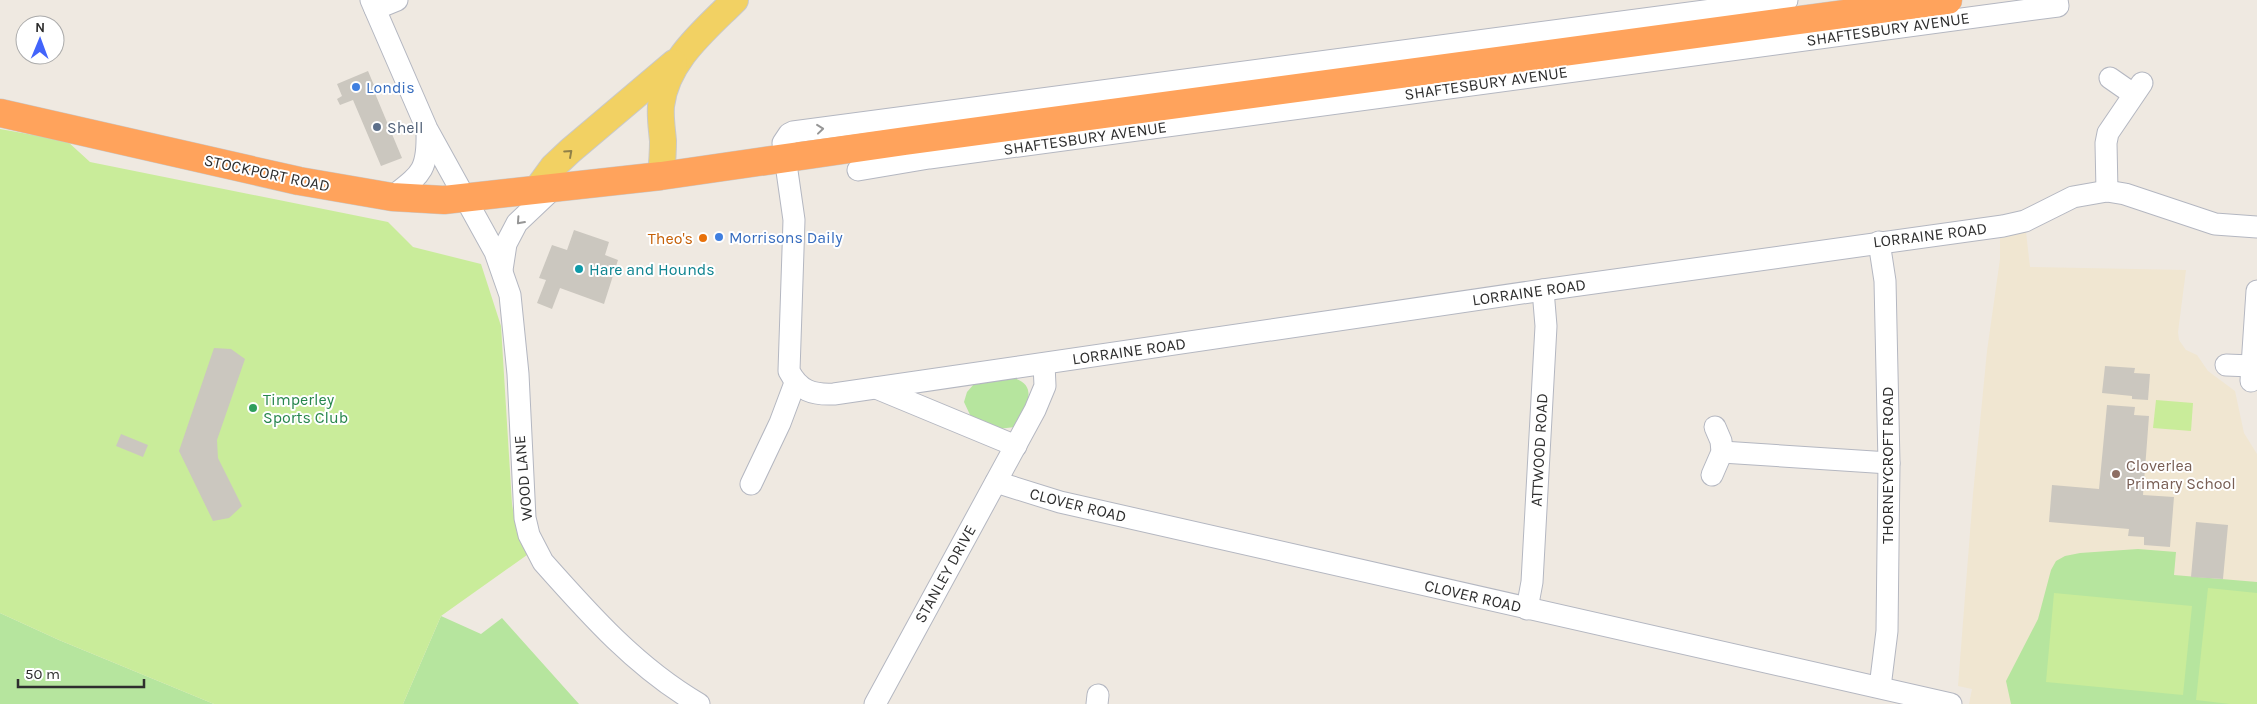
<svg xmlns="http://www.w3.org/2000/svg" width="2257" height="704" font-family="Karla,sans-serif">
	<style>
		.education { fill: #f0e6d1 }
		.green { fill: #b6e59e }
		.pitch { fill: #c9ec9a }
		.building { fill: #cbc7bf }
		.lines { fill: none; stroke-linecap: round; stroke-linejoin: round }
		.minor-casing { stroke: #b4b7c1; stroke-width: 23 }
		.major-casing { stroke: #c9c9c9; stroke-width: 28 }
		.highway-casing { stroke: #c9c9c9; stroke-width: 29 }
		.minor { stroke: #fff; stroke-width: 21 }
		.major { stroke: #f2d163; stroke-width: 26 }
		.highway { stroke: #ffa35c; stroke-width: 28 }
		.oneway { stroke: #969696 }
		.oneway2 { stroke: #908048 }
		.shop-dot { fill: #3f7fe0; stroke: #fff; stroke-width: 2 }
		.service-dot { fill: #5c6f8a; stroke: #fff; stroke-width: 2 }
		.food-dot { fill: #e8710a; stroke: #fff; stroke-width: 2 }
		.culture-dot { fill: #0f9aa8; stroke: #fff; stroke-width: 2 }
		.leisure-dot { fill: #2e9e5b; stroke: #fff; stroke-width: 2 }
		.education-dot { fill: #8d6e63; stroke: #fff; stroke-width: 2 }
		.labels { text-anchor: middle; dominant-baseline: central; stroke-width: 4; stroke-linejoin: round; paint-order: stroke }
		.street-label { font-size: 16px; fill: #2e2e2e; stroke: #fff }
		.shop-label { font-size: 16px; fill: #366cbe; stroke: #fff; text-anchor: start }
		.service-label { font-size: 16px; fill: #4e5e75; stroke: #fff; text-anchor: start }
		.food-label { font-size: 16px; fill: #c56008; stroke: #fff; text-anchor: end }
		.culture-label { font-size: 16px; fill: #0d838f; stroke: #fff; text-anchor: start }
		.leisure-label { font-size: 16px; fill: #27864d; stroke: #fff; text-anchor: start }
		.education-label { font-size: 16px; fill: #785e54; stroke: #fff; text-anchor: start }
	</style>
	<rect width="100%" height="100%" fill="#efe9e1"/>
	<!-- education -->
	<polygon class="education" points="2026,232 2030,267 2186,270 2178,332 2179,340 2186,350 2197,355 2208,371 2235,391 2244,433 2257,454 2257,704 1969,704 1972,689 1958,686 1973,494 1987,351 2000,259 2000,236"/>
	<!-- green -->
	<g class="green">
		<path d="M1010,377C1042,384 1025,409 1015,427L998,429L971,417L964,402L967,392L974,384Z"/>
		<polygon points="2138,549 2176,552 2174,575 2257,582 2257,704 2011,704 2006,681 2038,619 2051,570 2056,561 2065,556 2080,553"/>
		<polygon points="0,613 59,640 214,704 0,704"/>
		<polygon points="441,616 481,634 502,618 579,704 403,704"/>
	</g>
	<!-- pitch -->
	<g class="pitch">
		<polygon points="0,129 67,141 90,162 388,222 413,247 481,264 501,326 512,504 517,533 527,555 441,616 403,704 214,704 59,640 0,613"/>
		<polygon points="2156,400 2193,403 2191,431 2153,428"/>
		<polygon points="2208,588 2257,593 2257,704 2230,704 2196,700"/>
		<polygon points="2054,593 2192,606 2183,695 2046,682"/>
	</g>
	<!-- building -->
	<g class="building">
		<polygon points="368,71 376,90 374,91 402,158 381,166 353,100 340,105 337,99 342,96 337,84"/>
		<polygon points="574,230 609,242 605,255 618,260 604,304 560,288 552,309 537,303 546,280 539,278 552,245 567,250"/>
		<polygon points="214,348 231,349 245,359 217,440 218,458 242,506 229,518 213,521 179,451"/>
		<polygon points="2105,366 2135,368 2134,373 2150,374 2148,400 2132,399 2132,396 2102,393"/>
		<polygon points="2107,405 2135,407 2134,415 2149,416 2143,495 2174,497 2170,547 2144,545 2144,537 2128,536 2129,529 2049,522 2052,485 2099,489"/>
		<polygon points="121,434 148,445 143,457 116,446"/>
		<polygon points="2196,522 2228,525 2223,579 2191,577"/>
	</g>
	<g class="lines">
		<!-- minor casing -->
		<g class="minor-casing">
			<g id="minor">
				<path d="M371,0L427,129L495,252L510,295L518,374L525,518L529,535L543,562C590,615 637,668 699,704"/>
				<path d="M1787,0L793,132L789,134L783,143L794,220L789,371C799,391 813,395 834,394L1543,290L2003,226L2025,221L2073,197L2107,191L2125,194L2215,224L2257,227"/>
				<polyline points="375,9 397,0"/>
				<polyline points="2110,78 2133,94"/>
				<polyline points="858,170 929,158 2058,6 2057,0"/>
				<polyline points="2107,191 2106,143 2108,133 2142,83"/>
				<path d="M392,197C421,174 428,171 427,132"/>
				<polyline points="1879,242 1885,281 1889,463 1887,631 1880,687"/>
				<polyline points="502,270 506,244 517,223 555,187"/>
				<polyline points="2226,365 2252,366"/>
				<polyline points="2251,381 2257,291"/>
				<polyline points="876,388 1016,446"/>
				<polyline points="1722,452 1889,463"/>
				<polyline points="1712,475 1722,452 1721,441 1715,427"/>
				<polyline points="996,482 1060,502 1951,704"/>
				<polyline points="751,484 780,423 795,383"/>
				<polyline points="1527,609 1532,582 1546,326 1543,290"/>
				<polyline points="875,704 1035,410 1045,386 1044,364"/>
				<polyline points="1097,704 1098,695"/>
			</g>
		</g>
		<!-- major casing -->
		<g class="major-casing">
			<g id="major">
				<path d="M661,176C662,165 663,153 663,141C662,129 660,118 661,106C666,61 705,30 735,0"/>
				<polyline points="537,189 553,167 570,151 674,63"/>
			</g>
		</g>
		<!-- highway casing -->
		<g class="highway-casing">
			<polyline id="highway" points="0,113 299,181 392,197 444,200 661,176 905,141 1948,0"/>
		</g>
		<!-- minor -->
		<use href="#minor" class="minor"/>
		<!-- major -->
		<use href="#major" class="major"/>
		<!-- highway -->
		<use href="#highway" class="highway"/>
	</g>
	<!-- one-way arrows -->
	<defs><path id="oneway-chevron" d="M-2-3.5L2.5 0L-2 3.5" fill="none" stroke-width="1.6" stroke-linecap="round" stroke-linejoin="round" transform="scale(1.25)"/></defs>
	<g class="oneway">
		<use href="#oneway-chevron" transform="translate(820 129) rotate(-6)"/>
		<use href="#oneway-chevron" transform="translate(520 221) rotate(132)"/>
	</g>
	<use class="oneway2" href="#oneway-chevron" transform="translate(569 153) rotate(-42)"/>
	<!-- markers -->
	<g class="shop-dot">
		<circle cx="356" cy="87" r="5"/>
		<circle cx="719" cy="237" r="5"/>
	</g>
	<circle class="service-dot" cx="377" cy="127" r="5"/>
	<circle class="food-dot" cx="703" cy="238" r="5"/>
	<circle class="culture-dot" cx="579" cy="269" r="5"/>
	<circle class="leisure-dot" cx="253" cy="408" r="5"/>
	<circle class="education-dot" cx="2116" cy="474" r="5"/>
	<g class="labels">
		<!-- street labels -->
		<g class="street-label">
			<text transform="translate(1888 29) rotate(-8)">SHAFTESBURY AVENUE</text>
			<text transform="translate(1486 83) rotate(-8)">SHAFTESBURY AVENUE</text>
			<text transform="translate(1085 138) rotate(-8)">SHAFTESBURY AVENUE</text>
			<text transform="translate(267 173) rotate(12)">STOCKPORT ROAD</text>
			<text transform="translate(1930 235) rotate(-7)">LORRAINE ROAD</text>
			<text transform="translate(1529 292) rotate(-8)">LORRAINE ROAD</text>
			<text transform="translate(1129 351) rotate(-8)">LORRAINE ROAD</text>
			<text transform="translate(1539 450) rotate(-87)">ATTWOOD ROAD</text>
			<text transform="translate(1887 465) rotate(-90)">THORNEYCROFT ROAD</text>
			<text transform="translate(523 478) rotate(-95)">WOOD LANE</text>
			<text transform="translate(1078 505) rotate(14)">CLOVER ROAD</text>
			<text transform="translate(945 574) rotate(-61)">STANLEY DRIVE</text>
			<text transform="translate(1473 596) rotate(13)">CLOVER ROAD</text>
		</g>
		<!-- shop labels -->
		<g class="shop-label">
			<text x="366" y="87">Londis</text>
			<text x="729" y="237">Morrisons Daily</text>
		</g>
		<!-- service labels -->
		<g class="service-label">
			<text x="387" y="127">Shell</text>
		</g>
		<!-- food labels -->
		<g class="food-label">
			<text x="693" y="238">Theo's</text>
		</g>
		<!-- culture labels -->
		<g class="culture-label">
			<text x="589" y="269">Hare and Hounds</text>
		</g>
		<!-- leisure labels -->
		<g class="leisure-label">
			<text x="263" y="399">Timperley<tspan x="263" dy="18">Sports Club</tspan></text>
		</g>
		<!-- education labels -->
		<g class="education-label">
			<text x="2126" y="465">Cloverlea<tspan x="2126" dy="18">Primary School</tspan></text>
		</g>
	</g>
	<!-- north arrow -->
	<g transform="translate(40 40) rotate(1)"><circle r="24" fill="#ffffff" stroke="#ababab"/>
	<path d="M0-4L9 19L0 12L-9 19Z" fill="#4264fb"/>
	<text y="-8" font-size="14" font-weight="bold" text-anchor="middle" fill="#2e2e2e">N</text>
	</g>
	<!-- scale -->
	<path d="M18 679v8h126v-8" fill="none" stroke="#2e2e2e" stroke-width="2.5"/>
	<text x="25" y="679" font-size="15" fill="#2e2e2e" stroke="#ffffff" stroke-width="4" paint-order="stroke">50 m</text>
</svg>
